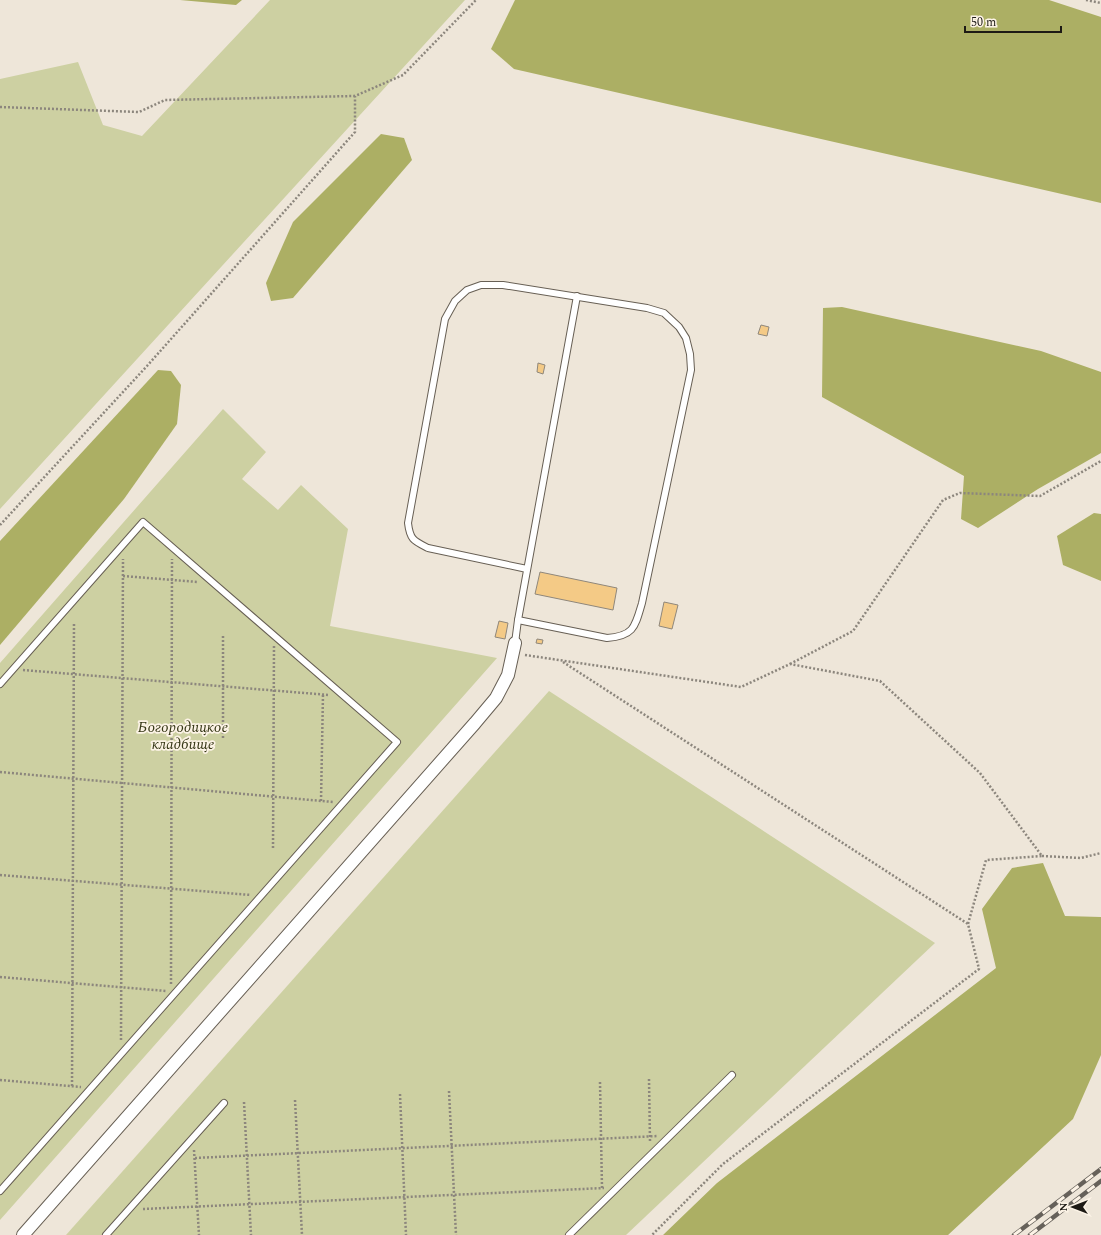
<svg xmlns="http://www.w3.org/2000/svg" width="1101" height="1235" font-family="Spectral,serif">
	<style>
		.green { fill: #cdd0a2 }
		.forest { fill: #acaf64 }
		.building { fill: #f4ca86; stroke: #8f877b }
		.lines { fill: none; stroke-linecap: round; stroke-linejoin: round }
		.lane-casing { stroke: #675f54; stroke-width: 8 }
		.street-casing { stroke: #675f54; stroke-width: 14 }
		.path { stroke: #8c867d; stroke-width: 2.5; stroke-dasharray: 2 2; stroke-linecap: butt }
		.lane { stroke: #fff; stroke-width: 6 }
		.street { stroke: #fff; stroke-width: 12 }
		.rail-casing { stroke: #66615a; stroke-width: 4.5 }
		.rail { stroke: #fcf3e6; stroke-width: 3; stroke-dasharray: 9; stroke-linecap: butt }
		.labels { text-anchor: middle; dominant-baseline: central; stroke-width: 3.5; stroke-linejoin: round; paint-order: stroke }
		.park-label { font-size: 15px; font-style: italic; fill: #363716; stroke: #fcf3e6 }
	</style>
	<rect width="100%" height="100%" fill="#eee6d9"/>
	<!-- green -->
	<g class="green">
		<polygon points="270,0 465,0 0,509 0,79 78,62 103,125 142,136"/>
		<polygon points="223,409 266,452 242,479 278,510 301,485 348,529 330,626 497,658 0,1220 0,663"/>
		<polygon points="549,691 935,943 626,1235 66,1235"/>
	</g>
	<!-- forest -->
	<g class="forest">
		<polygon points="180,0 242,0 236,5"/>
		<polygon points="515,0 1049,0 1101,17 1101,203 514,69 491,49"/>
		<polygon points="381,134 404,138 412,160 293,298 271,301 266,283 293,222"/>
		<polygon points="842,307 1041,351 1101,372 1101,453 1038,489 978,528 961,519 964,476 822,397 823,308"/>
		<polygon points="158,370 171,371 181,385 177,424 124,499 0,645 0,541"/>
		<polygon points="1094,513 1101,514 1101,581 1063,565 1057,536"/>
		<polygon points="1043,863 1065,916 1101,917 1101,1055 1073,1119 948,1235 663,1235 717,1183 996,968 982,909 1012,868"/>
	</g>
	<!-- building -->
	<g class="building">
		<polygon points="761,325 769,327 767,336 758,334"/>
		<polygon points="538,363 545,365 543,374 537,372"/>
		<polygon points="540,572 617,588 613,610 535,594"/>
		<polygon points="664,602 678,605 672,629 659,626"/>
		<polygon points="499,621 508,623 505,639 495,637"/>
		<polygon points="537,639 543,640 542,644 536,643"/>
	</g>
	<g class="lines">
		<!-- lane casing -->
		<g class="lane-casing">
			<g id="lane">
				<path d="M518,620L607,638C634,636 635,627 642,603L691,370L690,354L686,338L679,327L664,313L647,308L503,285H481L467,290L455,301L445,319L408,523C410,540 414,541 428,548L527,569"/>
				<polyline points="515,643 518,620 577,296"/>
				<polyline points="0,684 143,522 397,742 0,1191"/>
				<polyline points="106,1235 224,1103"/>
				<polyline points="569,1235 732,1075"/>
			</g>
		</g>
		<!-- street casing -->
		<g class="street-casing">
			<polyline id="street" points="23,1235 475,723 496,698 508,675 515,643"/>
		</g>
		<!-- path -->
		<g class="path">
			<polyline points="1086,0 1101,3"/>
			<polyline points="0,107 139,112 165,100 355,96"/>
			<polyline points="0,525 147,366 355,132 355,96 403,75 476,0"/>
			<polyline points="123,576 198,582"/>
			<polyline points="525,655 741,687 790,664 880,681 980,773 1042,856 986,860 968,924 979,969 723,1164 652,1235"/>
			<polyline points="563,662 968,924"/>
			<polyline points="790,664 853,631 943,500 960,493 1040,496 1101,461"/>
			<polyline points="23,670 329,695"/>
			<polyline points="223,738 223,635"/>
			<polyline points="0,772 333,802"/>
			<polyline points="321,801 323,694"/>
			<polyline points="273,848 274,646"/>
			<polyline points="1042,856 1081,858 1101,853"/>
			<polyline points="0,875 251,895"/>
			<polyline points="0,977 166,991"/>
			<polyline points="171,984 172,559"/>
			<polyline points="121,1040 123,559"/>
			<polyline points="649,1079 650,1142"/>
			<polyline points="0,1080 81,1087"/>
			<polyline points="600,1082 602,1188"/>
			<polyline points="72,1086 74,622"/>
			<polyline points="449,1091 456,1235"/>
			<polyline points="400,1094 406,1235"/>
			<polyline points="295,1100 302,1235"/>
			<polyline points="244,1102 251,1235"/>
			<polyline points="194,1150 199,1235"/>
			<polyline points="195,1158 658,1136"/>
			<polyline points="143,1209 604,1188"/>
		</g>
		<!-- lane -->
		<use href="#lane" class="lane"/>
		<!-- street -->
		<use href="#street" class="street"/>
		<!-- rail casing -->
		<g class="rail-casing">
			<g id="rail">
				<polyline points="1014,1235 1101,1169"/>
				<polyline points="1030,1235 1101,1181"/>
			</g>
		</g>
		<!-- rail -->
		<use href="#rail" class="rail"/>
	</g>
	<g class="labels">
		<!-- park labels -->
		<g class="park-label">
			<text x="183" y="727">Богородицкое<tspan x="183" dy="17">кладбище</tspan></text>
		</g>
	</g>
	<!-- north arrow -->
	<g transform="translate(1073 1207) rotate(270)" stroke="#fcf3e6" stroke-width="3" paint-order="stroke">
	<path d="M0-3L7 15L0 10L-7 15Z" fill="#1d1a15"/>
	<text y="-6" font-size="11" font-weight="bold" text-anchor="middle" fill="#1d1a15">N</text>
	</g>
	<!-- scale -->
	<path d="M965 26v6h96v-6" fill="none" stroke="#1d1a15" stroke-width="2"/>
	<text x="971" y="26" font-size="12" fill="#1d1a15" stroke="#fcf3e6" stroke-width="3" paint-order="stroke">50 m</text>
</svg>
